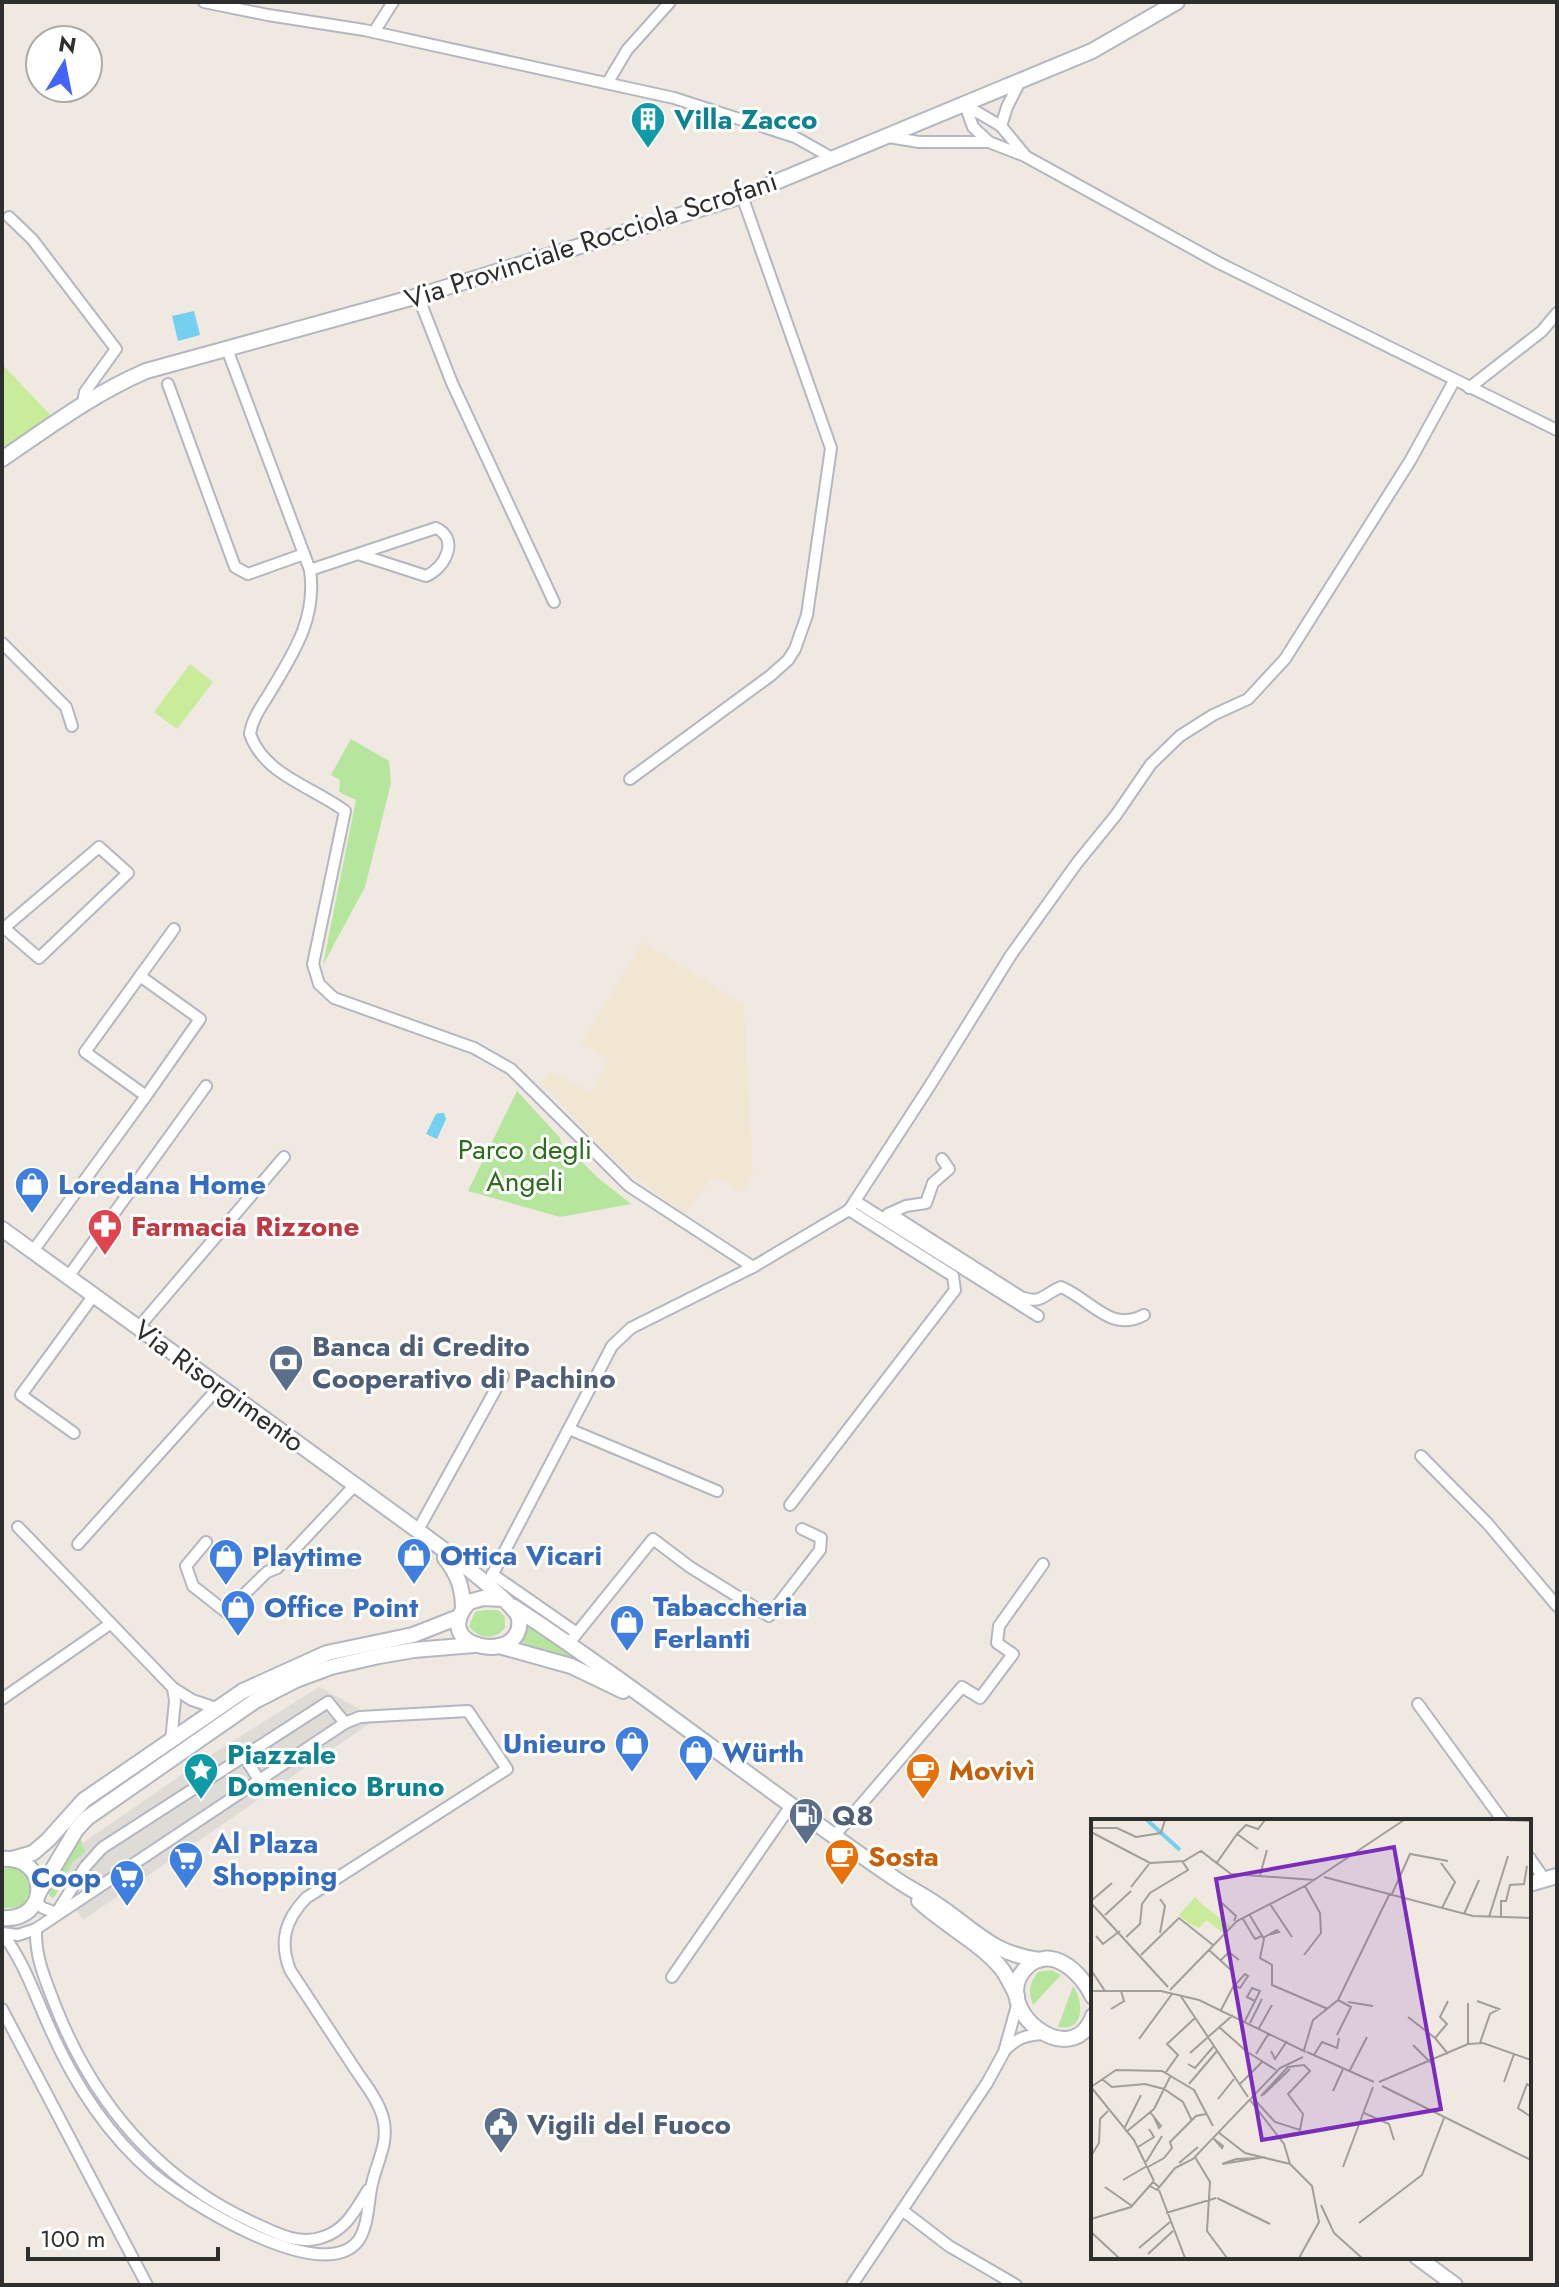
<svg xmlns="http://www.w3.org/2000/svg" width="1559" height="2287" font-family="Jost,sans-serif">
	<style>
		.education { fill: #f0e6d1 }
		.green { fill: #b6e59e }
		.pitch { fill: #c9ec9a }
		.plaza { fill: #dfdcd8 }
		.water { fill: #75cff0 }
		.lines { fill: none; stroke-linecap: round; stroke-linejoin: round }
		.street-casing { stroke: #b4b7c1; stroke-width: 14 }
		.secondary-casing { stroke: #b4b7c1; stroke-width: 18 }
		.street { stroke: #fff; stroke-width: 10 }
		.secondary { stroke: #fff; stroke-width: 14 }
		.labels { text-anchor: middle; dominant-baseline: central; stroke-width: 6; stroke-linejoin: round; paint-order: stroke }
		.culture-label { font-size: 28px; font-weight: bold; fill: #0d838f; stroke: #fff; text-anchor: start }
		.street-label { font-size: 28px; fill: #2e2e2e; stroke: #fff }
		.park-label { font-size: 28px; fill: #2c6e1b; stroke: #fff }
		.shop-label { font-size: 28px; font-weight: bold; fill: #366cbe; stroke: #fff; text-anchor: start }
		.health-label { font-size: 28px; font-weight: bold; fill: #be3a42; stroke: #fff; text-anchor: start }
		.service-label { font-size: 28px; font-weight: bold; fill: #4e5e75; stroke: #fff; text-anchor: start }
		.food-label { font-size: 28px; font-weight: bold; fill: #c56008; stroke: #fff; text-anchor: start }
		.inset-river { fill: none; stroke: #75cff0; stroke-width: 4 }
		.inset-road { fill: none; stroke: #a29e99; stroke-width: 2 }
		.view { fill: #7b2cbf; fill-opacity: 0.15; stroke: #7b2cbf; stroke-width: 4 }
		.inset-edge { fill: none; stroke: #2e2e2e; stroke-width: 4 }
	</style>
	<rect width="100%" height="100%" fill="#efe9e1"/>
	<!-- education -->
	<polygon class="education" points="643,942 744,1005 753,1176 741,1193 723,1180 710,1180 685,1214 622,1166 601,1146 542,1082 551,1071 591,1093 609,1060 581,1043"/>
	<!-- green -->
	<g class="green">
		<polygon points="351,739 389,761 391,783 365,887 323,965 356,800 339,792 340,780 331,775"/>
		<polygon points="517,1091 560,1138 562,1146 570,1155 576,1156 597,1177 631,1204 560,1217 468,1191"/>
		<path d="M484,1610H498L505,1617V1628C494,1641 478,1639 469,1626L475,1612Z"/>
		<polygon points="526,1625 577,1659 519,1644"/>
		<polygon points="79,1836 86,1851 66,1873 56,1895 52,1898 49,1895 54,1880"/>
		<path d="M11,1867C30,1873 36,1890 22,1905L15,1908H2V1869Z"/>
		<path d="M1051,1970L1061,1975L1033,2005C1028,1991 1029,1984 1038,1972Z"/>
		<path d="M1073,1986C1084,2002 1085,2032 1058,2027Z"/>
	</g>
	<!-- pitch -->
	<g class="pitch">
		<polygon points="2,364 54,419 2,454"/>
		<polygon points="190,664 213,682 177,729 154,712"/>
	</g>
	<!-- plaza -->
	<polygon class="plaza" points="319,1687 358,1708 369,1724 83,1920 61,1887 72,1863 86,1851 81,1844 206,1758"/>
	<!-- water -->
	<g class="water">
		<polygon points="194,311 200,335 178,341 172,316"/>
		<polygon points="440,1113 444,1113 446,1119 437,1139 426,1134 436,1114"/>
	</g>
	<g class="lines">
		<!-- street casing -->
		<g class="street-casing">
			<g id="street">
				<polyline points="204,2 268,15 364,30 674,98 795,137 834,159"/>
				<polyline points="374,32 393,2"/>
				<polyline points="608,82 627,50 670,2"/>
				<polyline points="1019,83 1007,107 1001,126 1024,154"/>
				<polyline points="965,105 973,127 989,142"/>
				<polyline points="965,105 1001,126"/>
				<polyline points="889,137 919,142 989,142 1025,156 1219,263 1557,430"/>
				<polyline points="9,217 32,239 116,349 85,392 83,403"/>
				<polyline points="418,296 452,383 554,602"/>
				<path d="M227,349L310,570C317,619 293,654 269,694C261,707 252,719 250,734C264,775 313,787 345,811L313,964L319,984L334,998L474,1048L511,1069L629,1186L753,1267"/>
				<polyline points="168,384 235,567 248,574 304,554"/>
				<polyline points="1469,388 1542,331 1557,313"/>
				<path d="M310,570L436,528C460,539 445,568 426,576L358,554"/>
				<polyline points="2,643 66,707 72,726"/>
				<polyline points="630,779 770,676 788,660 795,649 807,615 831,448 742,196"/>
				<polyline points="2,926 39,958 128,873 99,847 4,928"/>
				<polyline points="140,976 174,929"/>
				<polyline points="855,1201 1038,1316"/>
				<polyline points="888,1214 906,1206 926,1203 933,1183 949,1169 942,1159"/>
				<path d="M891,1214L1021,1297C1042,1305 1043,1294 1061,1287C1092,1300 1110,1333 1144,1315"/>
				<polyline points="33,1251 146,1096 85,1052 140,976 200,1019 146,1096"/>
				<polyline points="68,1277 206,1086"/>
				<polyline points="138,1328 284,1157"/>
				<polyline points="569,1429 717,1491"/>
				<polyline points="74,1433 21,1395 94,1295"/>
				<polyline points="1421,1456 1488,1524 1557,1606"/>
				<polyline points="790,1505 955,1290 953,1276 849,1210"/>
				<polyline points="18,1527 173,1688 192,1700 219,1709"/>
				<polyline points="418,1530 503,1376"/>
				<polyline points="206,1542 186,1566 193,1586 226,1612 267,1572 277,1568 355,1485"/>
				<polyline points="78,1544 219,1387"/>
				<polyline points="492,1574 577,1633"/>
				<polyline points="488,1583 612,1346 631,1328 753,1267 849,1210 929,1087 1011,955 1077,863 1116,815 1151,764 1180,736 1213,715 1248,699 1285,659 1410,461 1454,381"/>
				<polyline points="569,1643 653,1539 690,1567 769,1616 820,1550 821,1538 802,1529"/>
				<polyline points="2,1699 110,1624"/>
				<polyline points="1418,1704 1503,1821"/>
				<path d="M468,1711L507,1769L306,1898C285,1920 279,1941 290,1970C311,2002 332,2034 353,2066C364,2083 378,2099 383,2118C390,2144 375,2164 371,2189C368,2205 368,2227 358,2241C321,2287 185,2201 151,2172C104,2131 72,2080 48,2024C34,1993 23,1960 2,1933L18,1935L36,1929L345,1723L360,1717Z"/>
				<polyline points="171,1741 175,1701 173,1688"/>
				<polyline points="244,1756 259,1780"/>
				<polyline points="835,1835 962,1687 980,1698 1013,1654 997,1643 999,1626 1043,1564"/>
				<polyline points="1529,1857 1545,1880"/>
				<polyline points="36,1902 43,1908 57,1913"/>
				<polyline points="59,1909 85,1867 102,1848 328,1702 345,1723"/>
				<path d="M36,1929C35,1957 45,1979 55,2005C93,2102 158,2179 254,2223C276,2233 299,2246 323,2237C346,2230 356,2209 368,2190"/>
				<polyline points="672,1977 792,1804"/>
				<polyline points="2,2009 147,2285"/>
				<path d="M1005,2050C1017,2038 1026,2035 1043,2034"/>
				<polyline points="902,2210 949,2246 1016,2285"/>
				<polyline points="852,2285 987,2083 1004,2052 1018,2002"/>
			</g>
		</g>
		<!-- secondary casing -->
		<g class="secondary-casing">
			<g id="secondary">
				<path d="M2,459C49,427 93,394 146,371L418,296L742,196L1092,51L1177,2"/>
				<path d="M2,1229C139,1327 274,1426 410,1525C428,1538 517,1602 519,1619C526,1665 426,1650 469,1602L483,1598L503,1599"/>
				<path d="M445,1558C458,1574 463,1589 463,1609"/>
				<path d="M514,1607C645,1693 767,1792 897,1880C910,1889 925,1896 939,1906C976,1931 991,1953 1039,1960"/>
				<polyline points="499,1646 571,1666 623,1691"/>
				<path d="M2,1859C50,1855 51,1922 2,1918"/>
				<polyline points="12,1859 33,1853 48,1840 84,1800 243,1691 327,1653 413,1635 459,1617"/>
				<polyline points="1529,1884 1557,1876"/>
				<polyline points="38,1894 76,1830 87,1818 255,1701 296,1680 331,1667 379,1656 414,1650 474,1645"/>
				<path d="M919,1901C943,1924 982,1944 1001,1968C1008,1977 1012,1987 1017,1996"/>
				<path d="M1093,1997C1082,1973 1050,1942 1025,1969C989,2008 1072,2074 1093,2016"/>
				<polyline points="1417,2257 1455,2285"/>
			</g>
		</g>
		<!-- street -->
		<use href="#street" class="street"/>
		<!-- secondary -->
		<use href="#secondary" class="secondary"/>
	</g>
	<!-- icons -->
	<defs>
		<g id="building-pin" transform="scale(1.8)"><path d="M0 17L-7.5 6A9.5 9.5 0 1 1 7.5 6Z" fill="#0f9aa8" stroke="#fff"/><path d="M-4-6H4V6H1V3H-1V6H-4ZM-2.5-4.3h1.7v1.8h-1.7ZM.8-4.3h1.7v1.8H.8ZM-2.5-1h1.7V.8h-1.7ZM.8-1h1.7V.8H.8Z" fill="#fff"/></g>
		<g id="shop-pin" transform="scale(1.8)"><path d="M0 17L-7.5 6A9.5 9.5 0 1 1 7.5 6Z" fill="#3f7fe0" stroke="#fff"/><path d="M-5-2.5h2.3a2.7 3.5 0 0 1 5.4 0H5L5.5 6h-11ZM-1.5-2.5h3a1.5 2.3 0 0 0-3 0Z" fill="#fff"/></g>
		<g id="pharmacy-pin" transform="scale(1.8)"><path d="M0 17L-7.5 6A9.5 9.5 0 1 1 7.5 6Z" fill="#e0444e" stroke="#fff"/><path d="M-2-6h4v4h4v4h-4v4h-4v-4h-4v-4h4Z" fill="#fff"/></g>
		<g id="bank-pin" transform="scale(1.8)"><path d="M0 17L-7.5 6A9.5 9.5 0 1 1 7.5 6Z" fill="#5c6f8a" stroke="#fff"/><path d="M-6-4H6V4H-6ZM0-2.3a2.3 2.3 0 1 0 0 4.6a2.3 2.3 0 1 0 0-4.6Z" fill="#fff"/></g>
		<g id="sight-pin" transform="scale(1.8)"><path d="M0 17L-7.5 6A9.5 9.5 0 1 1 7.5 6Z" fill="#0f9aa8" stroke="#fff"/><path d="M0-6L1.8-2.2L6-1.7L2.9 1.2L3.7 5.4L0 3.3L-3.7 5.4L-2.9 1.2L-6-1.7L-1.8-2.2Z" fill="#fff"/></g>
		<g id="cafe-pin" transform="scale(1.8)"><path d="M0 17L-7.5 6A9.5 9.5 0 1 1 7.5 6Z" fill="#e8710a" stroke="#fff"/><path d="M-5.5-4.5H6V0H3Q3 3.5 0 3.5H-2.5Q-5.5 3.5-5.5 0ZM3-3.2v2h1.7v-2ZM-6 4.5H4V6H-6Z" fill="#fff"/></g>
		<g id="fuel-pin" transform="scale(1.8)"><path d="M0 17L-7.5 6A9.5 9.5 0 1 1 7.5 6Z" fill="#5c6f8a" stroke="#fff"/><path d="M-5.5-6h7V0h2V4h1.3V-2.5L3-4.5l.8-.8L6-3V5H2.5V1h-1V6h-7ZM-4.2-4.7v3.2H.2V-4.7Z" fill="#fff"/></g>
		<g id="supermarket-pin" transform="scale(1.8)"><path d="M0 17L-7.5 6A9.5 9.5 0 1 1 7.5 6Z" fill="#3f7fe0" stroke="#fff"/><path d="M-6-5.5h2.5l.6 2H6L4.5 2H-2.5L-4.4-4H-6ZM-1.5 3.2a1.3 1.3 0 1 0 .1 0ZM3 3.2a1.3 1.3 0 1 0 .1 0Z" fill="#fff"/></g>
		<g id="civic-pin" transform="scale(1.8)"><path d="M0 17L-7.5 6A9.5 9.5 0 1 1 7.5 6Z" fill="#5c6f8a" stroke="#fff"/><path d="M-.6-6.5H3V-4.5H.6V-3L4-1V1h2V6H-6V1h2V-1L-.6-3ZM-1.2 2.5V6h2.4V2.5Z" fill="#fff"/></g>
	</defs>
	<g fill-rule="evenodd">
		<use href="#building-pin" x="648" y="119"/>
		<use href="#shop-pin" x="32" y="1184"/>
		<use href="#pharmacy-pin" x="105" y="1226"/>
		<use href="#bank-pin" x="286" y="1362"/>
		<use href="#shop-pin" x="414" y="1555"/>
		<use href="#shop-pin" x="226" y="1556"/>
		<use href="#shop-pin" x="238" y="1607"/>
		<use href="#shop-pin" x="627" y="1622"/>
		<use href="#shop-pin" x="632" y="1743"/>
		<use href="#shop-pin" x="696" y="1752"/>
		<use href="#sight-pin" x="201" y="1770"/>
		<use href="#cafe-pin" x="923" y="1770"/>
		<use href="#fuel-pin" x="806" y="1815"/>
		<use href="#cafe-pin" x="842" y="1856"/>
		<use href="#supermarket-pin" x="186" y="1859"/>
		<use href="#supermarket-pin" x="127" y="1877"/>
		<use href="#civic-pin" x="501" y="2124"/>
	</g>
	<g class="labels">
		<!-- culture labels -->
		<g class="culture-label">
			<text x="674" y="119">Villa Zacco</text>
			<text x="227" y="1754">Piazzale<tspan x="227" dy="32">Domenico Bruno</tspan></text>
		</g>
		<!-- street labels -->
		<g class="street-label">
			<text transform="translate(591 240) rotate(-18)">Via Provinciale Rocciola Scrofani</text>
			<text transform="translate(219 1386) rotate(36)">Via Risorgimento</text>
		</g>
		<!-- park labels -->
		<g class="park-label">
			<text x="525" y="1149">Parco degli<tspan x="525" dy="32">Angeli</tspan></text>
		</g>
		<!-- shop labels -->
		<g class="shop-label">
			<text x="58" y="1184">Loredana Home</text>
			<text x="440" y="1555">Ottica Vicari</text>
			<text x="252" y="1556">Playtime</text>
			<text x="653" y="1606">Tabaccheria<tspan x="653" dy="32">Ferlanti</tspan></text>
			<text x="264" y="1607">Office Point</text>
			<text x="606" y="1743" text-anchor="end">Unieuro</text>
			<text x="722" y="1752">Würth</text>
			<text x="212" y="1843">Al Plaza<tspan x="212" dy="32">Shopping</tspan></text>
			<text x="101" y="1877" text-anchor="end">Coop</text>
		</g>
		<!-- health labels -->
		<g class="health-label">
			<text x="131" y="1226">Farmacia Rizzone</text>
		</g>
		<!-- service labels -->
		<g class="service-label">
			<text x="312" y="1346">Banca di Credito<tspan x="312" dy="32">Cooperativo di Pachino</tspan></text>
			<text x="832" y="1815">Q8</text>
			<text x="527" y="2124">Vigili del Fuoco</text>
		</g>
		<!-- food labels -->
		<g class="food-label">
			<text x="949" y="1770">Movivì</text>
			<text x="868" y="1856">Sosta</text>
		</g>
	</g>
	<!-- overview -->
	<g transform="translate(1091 1819)">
		<rect width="440" height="440" fill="#efe9e1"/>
		<path d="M104,78L113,87L140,107L132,114L115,101L108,109L97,104L88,96Z" fill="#c9ec9a"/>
		<path class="inset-river" d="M56,1L89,31"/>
		<path class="inset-road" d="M414,1L440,2M0,9H26L45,18L70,14L74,1M0,13L59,44L93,42L110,32L140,55L224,61M146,15L155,6L167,10L174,1M350,44L364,63L351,89M125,45L146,15L167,30M169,56L176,31M233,58L382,97L440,99M40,68L58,45M301,75L319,35L357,42M69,80L74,87L69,114M0,82L21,64M0,84L77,168M131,84L145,97L143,102M179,85L201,118M158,95L173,120L169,139L181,146V166L237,190M373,95L388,61M14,96L40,72M398,98L417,37M410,98V82H415L419,66L433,65L436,47M152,100L164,120L171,117M5,117L12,125L29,112M35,118L49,105L51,85L59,74L97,51L91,42M172,119L186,111L188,113L177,116M118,131L141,152M50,136L88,99L122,126M213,136L230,114L229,94L214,67M130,141L138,133L148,141M0,151L14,172M79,171L146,102L214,67L313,1M0,172H70L108,181L215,233M89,176L157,278M386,182L408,190L399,195L389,224M257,183L282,187M377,184V225M20,190L33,182L30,172M130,191L143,166L149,169L157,157L154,155L144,166M317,198L344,219M154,202L164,182L156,178L161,169L169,172L164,182M159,204L171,180M128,208L154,231M168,209L181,186M246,216L260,188L247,181M48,220L81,175M322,226L340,244M213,231L222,201L247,181L299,74M180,232L184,240L196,222M216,233L283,263M99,234L142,196M158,234L185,251M165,235L178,214M357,235L344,219L356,205L349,198L357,182M223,236L231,223L246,229L248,219M97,245L104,249L123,227M259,251L276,218M75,253L87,236L76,225L104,199M11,260L21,268L54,265L73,270L92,283L101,302M288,263L377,225L392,224L440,241M413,263L423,235M98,265L126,232M148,266L171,243M291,267L440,341M0,268L25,251L71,252L103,271L122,307M0,268L43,321L63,362M440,268L436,265L427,289L440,298M242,272L252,250M172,276L199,250M162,279L184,303L209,311L212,295L197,275L219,252L213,246L197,248L170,277M127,280L143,260M159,281L193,325L199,345M59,293L63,298L70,307L68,309L63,298M273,294L298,305L303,321M33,310L50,276M35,313L63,290L80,256M127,313L154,334L199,345L221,367L228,403L208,439M122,319L123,320L131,329L132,327L123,320M47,328L63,318L58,310M0,337L8,324L9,300L17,292M104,338L119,363L116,412L136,439M167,339L145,340L131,345L174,338M55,343L71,317M88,344L107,328M57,348L73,339L81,329L79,323L105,297L115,295M252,348L282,268M32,361L56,347M59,367L66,371L84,349L102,340L189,249L212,238M14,368L41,387M68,371L94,439M126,379L179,405M230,386L243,414L271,439M75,394L125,379M0,400L40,388L62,363L68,368M268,404L331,356L353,299M0,413L28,439M48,429L79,403M57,435L82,412"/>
		<path class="view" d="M303,28L350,290L171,321L125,60Z"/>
		<rect width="440" height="440" class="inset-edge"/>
	</g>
	<!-- border -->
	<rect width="1559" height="2287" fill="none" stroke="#2e2e2e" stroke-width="8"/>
	<!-- north arrow -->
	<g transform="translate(64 64) rotate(10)"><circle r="38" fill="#ffffff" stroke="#ababab" stroke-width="2"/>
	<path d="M0-6L14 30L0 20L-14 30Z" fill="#4264fb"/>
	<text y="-12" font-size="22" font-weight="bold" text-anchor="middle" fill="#2e2e2e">N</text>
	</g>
	<!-- scale -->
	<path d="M28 2247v12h190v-12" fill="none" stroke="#2e2e2e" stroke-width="4"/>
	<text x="40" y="2247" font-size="24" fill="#2e2e2e" stroke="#ffffff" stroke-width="6" paint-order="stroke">100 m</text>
</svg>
